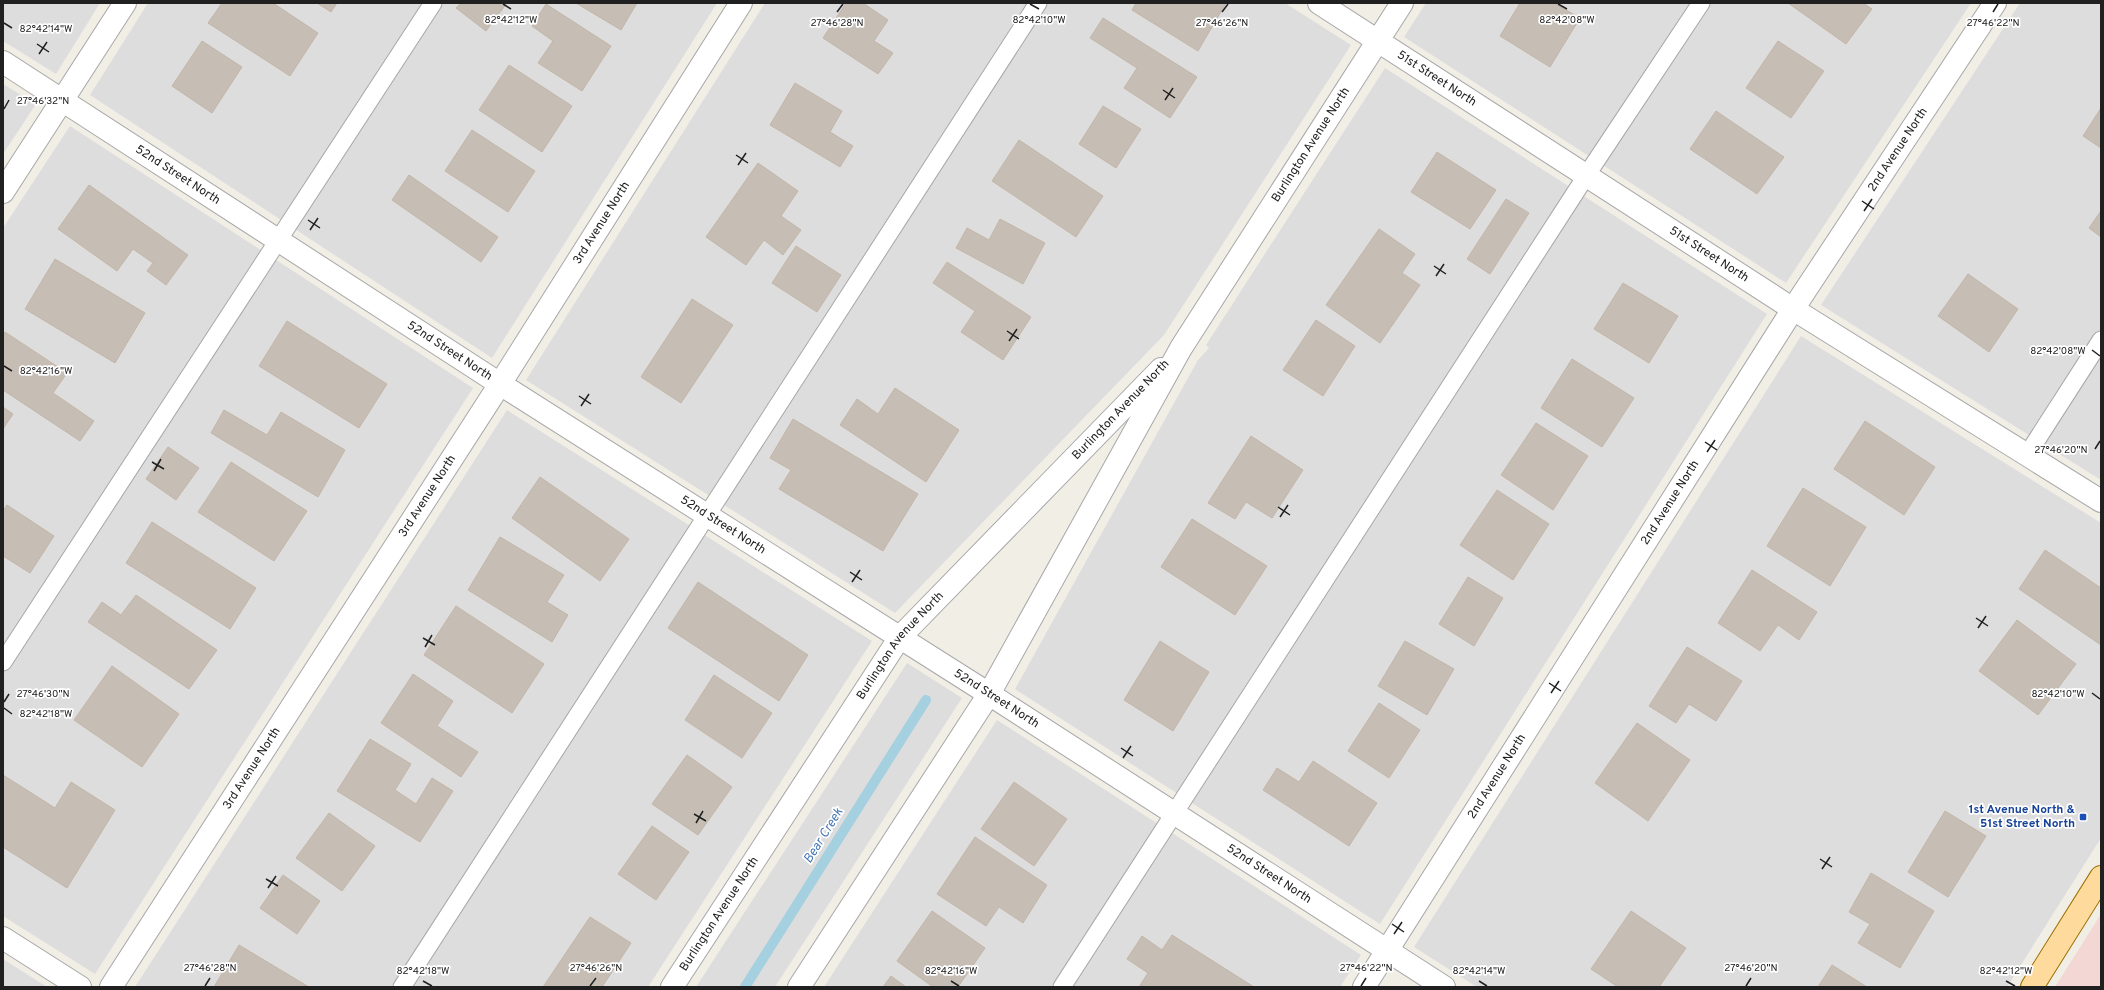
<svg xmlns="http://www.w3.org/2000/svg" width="2104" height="990" font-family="Overpass,sans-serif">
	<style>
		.residential { fill: #dedddd }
		.commercial { fill: #f2d7d5 }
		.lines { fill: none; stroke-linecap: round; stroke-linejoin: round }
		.stream { stroke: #a5d0e0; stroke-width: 10 }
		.building { fill: #c6beb5; stroke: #c3b5a7 }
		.lane-casing { stroke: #a7a7a7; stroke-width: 19 }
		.street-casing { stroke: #a7a7a7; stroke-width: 24 }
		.primary-casing { stroke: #9c7000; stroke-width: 24 }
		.lane { stroke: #fff; stroke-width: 17 }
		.street { stroke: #fff; stroke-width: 22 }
		.primary { stroke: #ffda9d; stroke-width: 22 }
		.ticks { fill: none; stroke: #202020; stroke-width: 1.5 }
		.transit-dot { fill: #1a4fb4; stroke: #fff; stroke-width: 1.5 }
		.labels { text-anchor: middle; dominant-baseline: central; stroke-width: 3.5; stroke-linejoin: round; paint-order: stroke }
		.street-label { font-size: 12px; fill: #202020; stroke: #fff }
		.transit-label { font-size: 12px; font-weight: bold; fill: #164399; stroke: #fff; text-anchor: end }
		.water-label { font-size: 13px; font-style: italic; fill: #4778b5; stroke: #fff }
		.ticks-label { font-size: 10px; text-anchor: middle; fill: #202020; stroke: #fff; stroke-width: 3.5; stroke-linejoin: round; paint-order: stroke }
	</style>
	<rect width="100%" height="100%" fill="#f1eee6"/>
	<!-- residential -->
	<g class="residential">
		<polygon points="3,3 100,3 56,74 3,41"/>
		<polygon points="148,3 717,3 492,358 90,95"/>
		<polygon points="765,3 1285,3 1351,45 1164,335 895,613 526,380"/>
		<polygon points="1426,3 1971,3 1786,283 1404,37"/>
		<polygon points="2020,3 2101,3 2101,480 1821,305"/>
		<polygon points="1385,68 1767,314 1380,924 1015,689 1198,360 1209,348 1206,345"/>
		<polygon points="3,84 36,104 3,154"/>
		<polygon points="70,126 473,388 95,974 3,916 3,228"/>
		<polygon points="1801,336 2101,523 2101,838 2007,987 1477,987 1414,947"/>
		<polygon points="507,410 872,641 648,987 135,987"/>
		<polygon points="907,663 962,698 775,987 696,987"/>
		<polygon points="997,720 1361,955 1340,987 824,987"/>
		<polygon points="3,959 47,987 3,987"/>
	</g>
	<!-- commercial -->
	<polygon class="commercial" points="2101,914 2101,987 2055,987"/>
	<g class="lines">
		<!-- stream -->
		<polyline class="stream" points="745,987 926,700"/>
	</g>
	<!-- building -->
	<g class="building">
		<polygon points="222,3 273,3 318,33 290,76 208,23"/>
		<polygon points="317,3 337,3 331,12"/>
		<polygon points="461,3 507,3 486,31 456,8"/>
		<polygon points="576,3 637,3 621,30"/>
		<polygon points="846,3 863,3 888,20 874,41 893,53 878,74 823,38"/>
		<polygon points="1136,3 1226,3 1198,51 1132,10"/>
		<polygon points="1520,3 1554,3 1580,18 1550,67 1500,36"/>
		<polygon points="1788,3 1863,3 1872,9 1846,44"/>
		<polygon points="546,4 611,46 582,91 538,63 553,41 532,26"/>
		<polygon points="1103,18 1197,77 1170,118 1124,88 1137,68 1090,38"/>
		<polygon points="202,41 242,67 212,113 172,86"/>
		<polygon points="1778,41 1824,71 1791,118 1746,88"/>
		<polygon points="509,65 572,106 542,152 479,110"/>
		<polygon points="795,83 842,111 830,132 853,146 840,167 770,125"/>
		<polygon points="1103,106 1141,129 1116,168 1079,144"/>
		<polygon points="2101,108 2101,148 2083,136"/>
		<polygon points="1716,111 1784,157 1757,194 1690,149"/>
		<polygon points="472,130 535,171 508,212 445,171"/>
		<polygon points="1019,140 1103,196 1076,237 992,181"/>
		<polygon points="1437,152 1496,190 1470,229 1411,192"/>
		<polygon points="758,163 798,191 781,216 801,230 783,255 764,240 746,265 706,237"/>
		<polygon points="409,175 498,237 481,262 392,200"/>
		<polygon points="89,185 188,255 166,285 147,271 153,263 133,249 117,271 58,229"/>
		<polygon points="1506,199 1529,213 1490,274 1467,259"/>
		<polygon points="2101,211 2101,237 2089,228"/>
		<polygon points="1000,219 1045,243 1023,284 956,248 967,228 989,240"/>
		<polygon points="1379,229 1415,254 1402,273 1420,285 1380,343 1326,305"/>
		<polygon points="796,246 841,275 817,312 772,283"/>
		<polygon points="55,259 145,313 115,363 25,309"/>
		<polygon points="947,262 1031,317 1003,360 961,332 975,311 933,283"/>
		<polygon points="1968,274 2018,309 1989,352 1938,316"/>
		<polygon points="1623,283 1678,316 1649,363 1594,329"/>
		<polygon points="692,299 733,325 681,403 641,377"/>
		<polygon points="1316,320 1355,346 1323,396 1283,370"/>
		<polygon points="287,321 387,384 359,428 259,366"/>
		<polygon points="5,332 67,373 53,393 94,421 80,441 3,390 3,335"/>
		<polygon points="1572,359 1634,398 1602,447 1541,408"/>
		<polygon points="895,388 959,430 926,482 840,425 857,399 878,414"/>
		<polygon points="3,407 13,414 3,429"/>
		<polygon points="224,410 267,435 281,412 345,450 318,497 211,433"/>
		<polygon points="793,419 918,494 883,551 779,489 791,470 770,458"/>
		<polygon points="1865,421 1935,467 1904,515 1834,469"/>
		<polygon points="1536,423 1588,456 1553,510 1501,475"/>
		<polygon points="1251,436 1303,470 1272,518 1246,502 1235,519 1208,503"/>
		<polygon points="168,447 199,468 176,500 146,479"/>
		<polygon points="231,462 307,511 274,561 198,512"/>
		<polygon points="540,477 629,539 600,581 512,518"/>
		<polygon points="1803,488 1866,527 1830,586 1767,546"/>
		<polygon points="1497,490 1549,524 1513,580 1460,545"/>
		<polygon points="7,505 54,536 30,573 3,556 3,511"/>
		<polygon points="1192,519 1267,566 1235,615 1161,567"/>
		<polygon points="152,522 256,588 230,629 126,563"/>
		<polygon points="500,537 564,575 547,602 568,615 552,642 468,590"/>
		<polygon points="2045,550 2101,588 2101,645 2019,589"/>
		<polygon points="1752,570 1817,612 1799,640 1778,625 1760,651 1718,623"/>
		<polygon points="1468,577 1503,598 1474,646 1439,624"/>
		<polygon points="698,582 808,655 779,701 668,628"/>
		<polygon points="136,595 217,650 189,689 88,622 102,602 121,615"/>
		<polygon points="456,606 544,664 512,713 424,655"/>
		<polygon points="2017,620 2076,664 2038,715 1979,671"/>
		<polygon points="1160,641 1209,672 1173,731 1124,700"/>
		<polygon points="1405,641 1454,669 1427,715 1378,686"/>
		<polygon points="1687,647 1742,681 1716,721 1689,704 1676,723 1649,706"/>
		<polygon points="112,666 179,714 142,767 74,720"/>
		<polygon points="413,674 453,701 437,726 478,752 461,777 381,723"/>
		<polygon points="714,675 772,713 742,758 685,720"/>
		<polygon points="1379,703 1420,730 1389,778 1348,751"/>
		<polygon points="1637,723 1690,760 1648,821 1595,783"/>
		<polygon points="370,739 411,764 395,790 416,804 432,778 453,791 420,842 337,791"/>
		<polygon points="687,755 732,787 698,835 652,804"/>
		<polygon points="1313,761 1377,803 1349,846 1263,790 1277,768 1299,782"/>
		<polygon points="3,775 55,808 71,782 115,810 67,888 3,847"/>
		<polygon points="1014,782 1067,819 1034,866 981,829"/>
		<polygon points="1945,811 1986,836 1948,897 1908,872"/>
		<polygon points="329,813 375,846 342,891 296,858"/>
		<polygon points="652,826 689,852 656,900 618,874"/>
		<polygon points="975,837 1047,885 1023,923 999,907 986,926 937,894"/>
		<polygon points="1871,873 1934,911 1900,968 1858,943 1870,924 1849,912"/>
		<polygon points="283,875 320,901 297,934 260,908"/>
		<polygon points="932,911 985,948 958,987 933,987 897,961"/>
		<polygon points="1631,911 1686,948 1659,987 1618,987 1591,969"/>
		<polygon points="590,917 631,943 602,987 543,987"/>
		<polygon points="1172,935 1254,987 1139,987 1148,973 1127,959 1142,936 1162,950"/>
		<polygon points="239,945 309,987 214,987"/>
		<polygon points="1832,965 1867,987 1818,987"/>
		<polygon points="891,976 906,987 883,987"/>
	</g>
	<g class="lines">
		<!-- lane casing -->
		<g class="lane-casing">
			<g id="lane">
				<polyline points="2027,455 2101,340"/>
				<polyline points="3,662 433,3"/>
				<polyline points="402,987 1038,3"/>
				<polyline points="1062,987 1586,176 1701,3"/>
			</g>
		</g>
		<!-- street casing -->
		<g class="street-casing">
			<g id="street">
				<path id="s1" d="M1319,3L1793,309L2101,501"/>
				<path id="s2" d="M3,62L500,384L989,694L1444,987"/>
				<polyline points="3,192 125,3"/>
				<polyline points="3,938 80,987"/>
				<path id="s3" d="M111,987L500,384L741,3"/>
				<path id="s4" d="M672,987L900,637L1161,369"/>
				<path id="s5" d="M799,987L989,694L1181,348L1402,3"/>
				<path id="s6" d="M1364,987L1793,309L1995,3"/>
			</g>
		</g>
		<!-- primary casing -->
		<g class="primary-casing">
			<polyline id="primary" points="2032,987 2101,877"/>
		</g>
		<!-- lane -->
		<use href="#lane" class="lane"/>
		<!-- street -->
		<use href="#street" class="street"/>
		<!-- primary -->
		<use href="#primary" class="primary"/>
	</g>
	<!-- ticks -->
	<path class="ticks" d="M503,4L511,9M1030,4L1039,9M1558,4L1567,9M837,12L843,4M1222,12L1228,4M1993,12L1998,4M4,23L12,28M37,44L49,52M39,54L47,42M1163,90L1175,98M1165,100L1173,88M4,109L9,100M736,155L748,163M738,165L746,153M1862,201L1874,209M1864,211L1872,199M308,220L320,228M310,230L318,218M1434,266L1446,274M1436,276L1444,264M1007,331L1019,339M1009,341L1017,329M2092,350L2100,356M4,366L12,371M579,396L591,404M581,406L589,394M1705,442L1717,450M2095,449L2100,441M1707,452L1715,440M152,462L164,469M154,471L161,459M1278,507L1290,515M1280,517L1288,505M850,572L862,580M852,582L860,570M1976,618L1988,626M1978,628L1986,616M423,638L435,645M425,647L432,635M1549,683L1561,691M1551,693L1559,681M2092,693L2100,699M4,702L9,694M4,708L12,714M1121,748L1133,756M1123,758L1131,746M694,814L706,821M696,823L703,811M1820,859L1832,867M1822,869L1830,857M266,879L278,886M268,888L276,876M1392,924L1404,932M1394,934L1402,922M423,981L432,986M951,981L959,986M1479,981L1487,986M2006,981L2015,986M205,986L210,978M590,986L596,978M1361,986L1366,978M1746,986L1751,978"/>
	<!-- markers -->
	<rect class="transit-dot" x="2079" y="813" width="8" height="8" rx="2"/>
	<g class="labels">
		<!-- street labels -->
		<g class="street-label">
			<text stroke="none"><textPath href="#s1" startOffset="140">51st Street North</textPath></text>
			<text stroke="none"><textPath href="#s5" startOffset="986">Burlington Avenue North</textPath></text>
			<text stroke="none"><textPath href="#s6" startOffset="993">2nd Avenue North</textPath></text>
			<text stroke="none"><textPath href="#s2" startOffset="208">52nd Street North</textPath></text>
			<text stroke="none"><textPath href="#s3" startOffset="908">3rd Avenue North</textPath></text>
			<text stroke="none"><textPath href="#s1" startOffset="464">51st Street North</textPath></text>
			<text stroke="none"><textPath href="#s2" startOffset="532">52nd Street North</textPath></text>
			<text transform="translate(1121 410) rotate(-46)">Burlington Avenue North</text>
			<text stroke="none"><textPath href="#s3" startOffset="584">3rd Avenue North</textPath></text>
			<text stroke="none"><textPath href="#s6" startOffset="573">2nd Avenue North</textPath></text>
			<text stroke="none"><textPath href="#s2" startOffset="856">52nd Street North</textPath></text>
			<text stroke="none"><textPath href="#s4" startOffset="411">Burlington Avenue North</textPath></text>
			<text stroke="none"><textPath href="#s2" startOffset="1180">52nd Street North</textPath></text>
			<text stroke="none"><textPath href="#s3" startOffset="260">3rd Avenue North</textPath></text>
			<text stroke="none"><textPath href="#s6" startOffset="249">2nd Avenue North</textPath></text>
			<text stroke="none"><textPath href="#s2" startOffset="1504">52nd Street North</textPath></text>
			<text stroke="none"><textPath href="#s4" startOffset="87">Burlington Avenue North</textPath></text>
		</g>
		<!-- transit labels -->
		<g class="transit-label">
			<text x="2075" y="810">1st Avenue North &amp;<tspan x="2075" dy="14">51st Street North</tspan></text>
		</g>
		<!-- water labels -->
		<g class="water-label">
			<text transform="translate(824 836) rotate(-58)">Bear Creek</text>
		</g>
	</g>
	<g class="ticks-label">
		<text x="511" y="23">82°42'12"W</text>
		<text x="1039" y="23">82°42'10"W</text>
		<text x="1567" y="23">82°42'08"W</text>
		<text x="837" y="26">27°46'28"N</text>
		<text x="1222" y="26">27°46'26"N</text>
		<text x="1993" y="26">27°46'22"N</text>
		<text x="46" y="32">82°42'14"W</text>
		<text x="43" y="104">27°46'32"N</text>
		<text x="2058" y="354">82°42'08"W</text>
		<text x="46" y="374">82°42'16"W</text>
		<text x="2061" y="453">27°46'20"N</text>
		<text x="2058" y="697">82°42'10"W</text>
		<text x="43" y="697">27°46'30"N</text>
		<text x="46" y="717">82°42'18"W</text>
		<text x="210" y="971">27°46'28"N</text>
		<text x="596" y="971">27°46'26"N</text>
		<text x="1366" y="971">27°46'22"N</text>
		<text x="1751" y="971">27°46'20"N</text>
		<text x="423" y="974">82°42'18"W</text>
		<text x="951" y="974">82°42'16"W</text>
		<text x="1479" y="974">82°42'14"W</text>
		<text x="2006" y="974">82°42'12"W</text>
	</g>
	<!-- border -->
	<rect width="2104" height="990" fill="none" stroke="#202020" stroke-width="8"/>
</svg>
